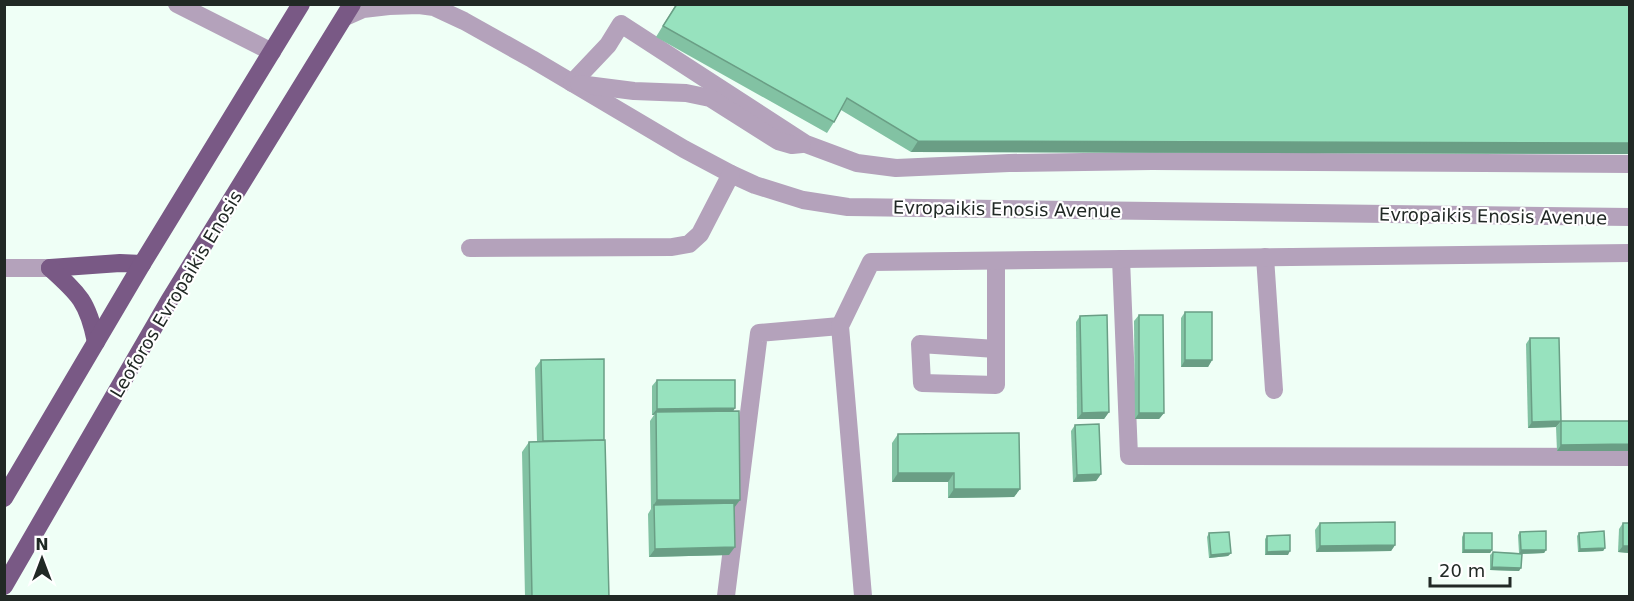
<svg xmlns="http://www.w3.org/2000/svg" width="1634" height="601" font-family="'DejaVu Sans',sans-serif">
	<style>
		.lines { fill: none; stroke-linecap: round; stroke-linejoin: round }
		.minor { stroke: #b4a2bb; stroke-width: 18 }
		.major { stroke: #795985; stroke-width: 18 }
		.wall { fill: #82c2a3 }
		.shaded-wall { fill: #6a9e85 }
		.building { fill: #97e2be; stroke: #6a9e85; stroke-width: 1.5 }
		.labels { text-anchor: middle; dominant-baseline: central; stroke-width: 4.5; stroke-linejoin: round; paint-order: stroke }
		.street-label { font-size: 18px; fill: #212925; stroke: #fff }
	</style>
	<rect width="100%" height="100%" fill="#effff6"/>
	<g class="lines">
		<!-- minor -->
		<g class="minor">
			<polyline points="177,4 272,52"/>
			<polyline points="345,17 363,9 389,6 419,5 434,7 464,21 532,59 684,149 731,174 755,185 803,200 848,207 1630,217"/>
			<polyline points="572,83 608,45 621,24 806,144 857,163 896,168 1009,163 1152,161 1630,164"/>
			<polyline points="579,84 634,91 686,93 710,98 778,141 792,145 802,144"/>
			<polyline points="470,248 672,247 689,244 700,234 731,174"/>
			<polyline points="1265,257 1274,390"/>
			<polyline points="1121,259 1129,456 1630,457"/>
			<polyline points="996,261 996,385 922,383 920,344 996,349"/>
			<polyline points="4,268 50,268"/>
			<polyline points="726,596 759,333 840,326"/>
			<polyline points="863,596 840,326 871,262 1630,253"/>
		</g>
		<!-- major -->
		<g class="major">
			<polyline points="50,268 120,263 142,264"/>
			<path d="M50,268C79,294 88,302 96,342"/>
			<polyline points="4,498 142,264 301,4"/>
			<polyline points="4,586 169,301 352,4"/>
		</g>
	</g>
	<!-- wall -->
	<g class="wall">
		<polygon points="676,4 1629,4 1629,154 911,152 841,110 834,122 827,133 656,37"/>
		<polygon points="1185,312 1212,360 1208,367 1181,367 1181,318"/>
		<polygon points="1139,315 1164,413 1159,419 1135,419 1134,321"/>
		<polygon points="1080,316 1109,412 1104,419 1077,419 1076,322"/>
		<polygon points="1530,338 1561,421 1556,427 1528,428 1526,344"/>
		<polygon points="541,360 604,440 609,597 525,597 522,452 529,442 537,441 535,368"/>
		<polygon points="657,380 735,408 733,411 740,500 734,507 729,555 649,557 648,514 651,509 650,421 654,415 652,415 652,386"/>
		<polygon points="1561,421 1629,421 1629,451 1557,451 1556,427"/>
		<polygon points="1075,425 1101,474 1096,481 1073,482 1071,431"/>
		<polygon points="898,434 1020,489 1014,497 948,498 948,482 892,482 892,443"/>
		<polygon points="1320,523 1395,545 1391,551 1316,552 1315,530"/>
		<polygon points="1623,523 1629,553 1618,552 1619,529"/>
		<polygon points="1520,532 1546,550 1544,553 1522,554 1519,571 1490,570 1490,555 1493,552 1519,553 1518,535"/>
		<polygon points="1209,533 1231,553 1228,556 1209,558 1207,537"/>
		<polygon points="1464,533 1492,550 1490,553 1462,553 1462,537"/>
		<polygon points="1579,533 1605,548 1603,551 1578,552 1577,536"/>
		<polygon points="1267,536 1288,555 1265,555 1265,539"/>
	</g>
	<!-- shaded-wall -->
	<g class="shaded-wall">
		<polygon points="918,141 1629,143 1629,154 911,152"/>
		<polygon points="1185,360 1212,360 1208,367 1181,367"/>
		<polygon points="735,408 731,415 656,412 654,415 652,415 657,409"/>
		<polygon points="1109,412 1104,419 1077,419 1082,413"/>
		<polygon points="1139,413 1164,413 1159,419 1135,419"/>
		<polygon points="1561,421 1556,427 1528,428 1532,422"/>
		<polygon points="1629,444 1629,451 1557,451 1561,445"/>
		<polygon points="898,473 954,473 948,482 892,482"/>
		<polygon points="1101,474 1096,481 1073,482 1077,475"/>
		<polygon points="954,489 1020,489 1014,497 948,498"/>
		<polygon points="657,500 740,500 734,508 654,505 651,509"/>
		<polygon points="1395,545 1391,551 1316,552 1320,546"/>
		<polygon points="1623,546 1629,546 1629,553 1618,552"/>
		<polygon points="735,547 729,555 649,557 655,549"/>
		<polygon points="1605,548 1603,551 1578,552 1580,549"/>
		<polygon points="1464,550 1492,550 1490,553 1462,553"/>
		<polygon points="1521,550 1546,550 1544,553 1519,554"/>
		<polygon points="1290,551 1288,555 1265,555 1267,552"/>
		<polygon points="1231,553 1228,556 1209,558 1211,555"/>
		<polygon points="1492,567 1521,568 1519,571 1490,570"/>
	</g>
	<!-- building -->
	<g class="building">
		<polygon points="677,4 1629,4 1629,143 918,141 847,98 834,122 663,26"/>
		<rect x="1185" y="312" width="27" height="48"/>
		<polygon points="1107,315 1109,412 1082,413 1080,316"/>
		<polygon points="1139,315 1163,315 1164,413 1139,413"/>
		<polygon points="1530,338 1559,338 1561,421 1532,422"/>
		<polygon points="604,359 604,440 543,441 541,360"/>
		<polygon points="657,380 735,380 735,408 657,409"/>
		<polygon points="739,411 740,500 657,500 656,412"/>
		<polygon points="1561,421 1629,421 1629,444 1561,445"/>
		<polygon points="1099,424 1101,474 1077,475 1075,425"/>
		<polygon points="1019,433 1020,489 954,489 954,473 898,473 898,434"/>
		<polygon points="605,440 609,597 532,597 529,442"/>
		<polygon points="734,503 735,547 655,549 654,505"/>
		<polygon points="1395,522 1395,545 1320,546 1320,523"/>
		<rect x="1623" y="523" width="6" height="23"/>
		<polygon points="1546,531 1546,550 1521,550 1520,532"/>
		<polygon points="1604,531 1605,548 1580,549 1579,533"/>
		<polygon points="1229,532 1231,553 1211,555 1209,533"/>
		<rect x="1464" y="533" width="28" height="17"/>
		<polygon points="1290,535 1290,551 1267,552 1267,536"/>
		<polygon points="1493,552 1522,554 1521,568 1492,567"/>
	</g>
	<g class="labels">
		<!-- street labels -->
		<g class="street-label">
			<text transform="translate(1007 209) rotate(1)">Evropaikis Enosis Avenue</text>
			<text transform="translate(1493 216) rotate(1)">Evropaikis Enosis Avenue</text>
			<text transform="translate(176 294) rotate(-59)">Leoforos Evropaikis Enosis</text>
		</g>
	</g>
	<!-- border -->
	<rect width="1634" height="601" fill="none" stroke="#212925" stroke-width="12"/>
	<!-- north arrow -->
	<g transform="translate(42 559)" stroke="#ffffff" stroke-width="4.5" paint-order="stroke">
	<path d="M0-4.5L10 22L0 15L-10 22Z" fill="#212925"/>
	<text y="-9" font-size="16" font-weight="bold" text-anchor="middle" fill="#212925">N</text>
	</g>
	<!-- scale -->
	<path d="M1430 577v9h80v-9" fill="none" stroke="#212925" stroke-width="3"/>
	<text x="1439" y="577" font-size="18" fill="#212925" stroke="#ffffff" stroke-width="4.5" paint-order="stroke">20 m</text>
</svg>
